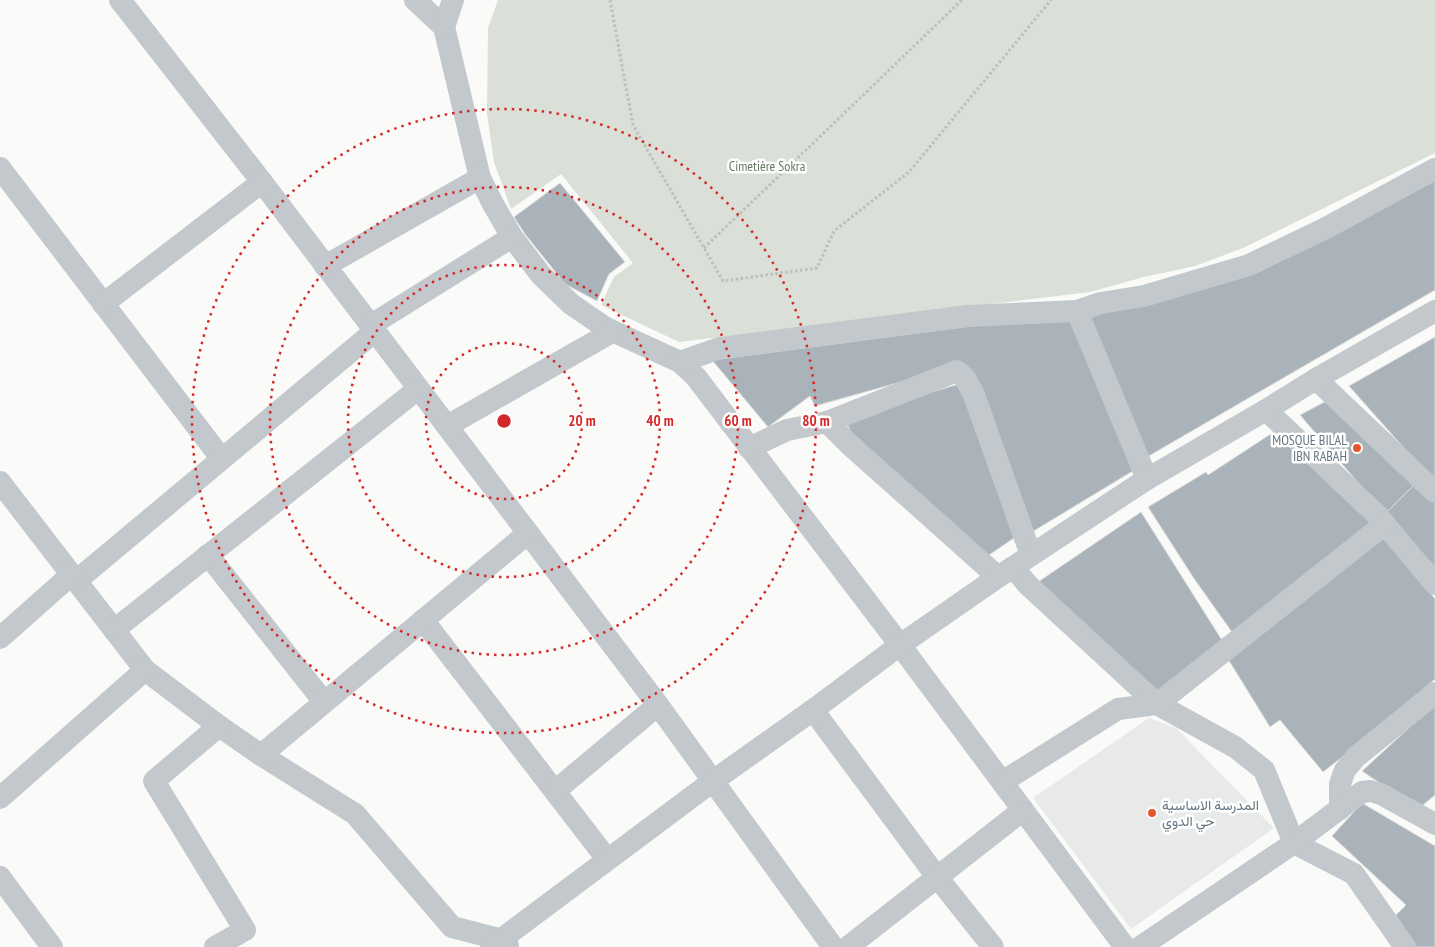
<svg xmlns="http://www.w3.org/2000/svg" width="1435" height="947" font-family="'PT Sans Narrow',Vazirmatn,sans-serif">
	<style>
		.built { fill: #e8e9e9 }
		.green { fill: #dadfd7 }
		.building { fill: #aab3b9; stroke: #dcdcda }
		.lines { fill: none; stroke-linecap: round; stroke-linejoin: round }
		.path { stroke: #bbbfc2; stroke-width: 3; stroke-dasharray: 2.5 2.5; stroke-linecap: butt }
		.minor { stroke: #c3c8cc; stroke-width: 22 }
		.ring { fill: none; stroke: #d62828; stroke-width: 2.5; stroke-dasharray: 2.5 5 }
		.poi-dot { fill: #e4572e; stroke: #fff; stroke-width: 2 }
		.labels { text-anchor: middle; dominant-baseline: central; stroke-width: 5; stroke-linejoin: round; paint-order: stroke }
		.park-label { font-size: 14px; fill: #687a64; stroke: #fff }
		.poi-label { font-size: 14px; fill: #657683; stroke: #fff; text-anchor: end }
		.centre { fill: #d62828; stroke: #fff; stroke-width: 2.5 }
		.ring-label { font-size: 15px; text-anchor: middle; font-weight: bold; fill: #d62828; stroke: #fff; stroke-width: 5; stroke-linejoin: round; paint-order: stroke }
	</style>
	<rect width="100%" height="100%" fill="#fafaf8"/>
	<!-- built -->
	<polygon class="built" points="1149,718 1176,728 1274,828 1131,929 1033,798"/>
	<!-- green -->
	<polygon class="green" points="498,0 1435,0 1435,153 1243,248 1195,266 1144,277 1090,292 679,342 601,305 614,277 633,263 561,174 511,209 494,162 487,114 488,28"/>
	<!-- building -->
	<g class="building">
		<polygon points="1435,174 1435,290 1147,457 1086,316 1254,267"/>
		<polygon points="560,183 625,262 609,274 597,301 565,284 525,234 514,217"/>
		<polygon points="1069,313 1141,466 1032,532 965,364 815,406 810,396 768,427 712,360"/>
		<polygon points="1435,337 1435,483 1349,386"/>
		<polygon points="959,384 1020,534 986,557 851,432 844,418"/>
		<polygon points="1336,396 1417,482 1385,514 1300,415"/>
		<polygon points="1286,424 1376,523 1234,635 1193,577 1148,507 1206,472 1208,475"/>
		<polygon points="1417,482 1435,500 1435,567 1385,514"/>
		<polygon points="1141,512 1225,645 1167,694 1144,684 1038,582"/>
		<polygon points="1383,535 1435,599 1435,679 1383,725 1323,772 1280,720 1270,727 1228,659"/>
		<polygon points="1435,704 1435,795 1418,809 1362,771"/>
		<polygon points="1362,803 1435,846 1435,947 1415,947 1396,915 1406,905 1332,836"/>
	</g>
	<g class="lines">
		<!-- path -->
		<g class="path">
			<polyline points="610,0 633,125 723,281 817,268 834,231 909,172 1051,0"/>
			<polyline points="704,248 962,0"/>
		</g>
		<!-- minor -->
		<g class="minor">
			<polyline points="120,0 262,182 528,533 658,705 833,947"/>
			<polyline points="415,0 444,27 480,178 493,204 512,237 541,275 571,304 606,328 680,362 696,377 900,645 1125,947"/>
			<polyline points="444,27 453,0"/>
			<polyline points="0,168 221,458"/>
			<polyline points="325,266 480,178"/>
			<polyline points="103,304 262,182"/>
			<polyline points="1077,311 1147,479"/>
			<polyline points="371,325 512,237"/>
			<polyline points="680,362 720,348 968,316 1077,311 1101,303 1144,296 1249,265 1326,228 1435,169"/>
			<polyline points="1316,379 1435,492"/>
			<polyline points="1266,410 1377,515 1435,584"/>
			<polyline points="827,422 957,371 965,378 974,395 1031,555"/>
			<polyline points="447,426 612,332"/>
			<polyline points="749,448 787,430 827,422 850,445 998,577"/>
			<polyline points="0,482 145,670 219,726 261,755 355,814 452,927 502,940 508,946"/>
			<polyline points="208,555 324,702"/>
			<polyline points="1013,567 1028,585 1157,704 1235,747 1264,770 1294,843 1354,874 1405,947"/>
			<polyline points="76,581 375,331"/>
			<polyline points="423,620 607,859"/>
			<polyline points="114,630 418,389"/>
			<polyline points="0,638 71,575"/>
			<polyline points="813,710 937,877 993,947"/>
			<polyline points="261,755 528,533"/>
			<polyline points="1002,782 1118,709 1157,704 1385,524"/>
			<polyline points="555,791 658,705"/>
			<polyline points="0,798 145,670"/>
			<polyline points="1340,809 1340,784 1345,770 1356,757 1435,693"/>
			<polyline points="0,877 52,947"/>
			<polyline points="215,947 245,930 154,781 219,726"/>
			<polyline points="491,947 713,781 813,710 900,645 998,577 1147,479 1266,410 1316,379 1435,311"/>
			<polyline points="848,947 1023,810"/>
			<polyline points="1140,947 1294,843 1362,792 1370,791 1381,794 1435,824"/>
		</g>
	</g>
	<!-- distance rings -->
	<g class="ring">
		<circle cx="504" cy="421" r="78"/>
		<circle cx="504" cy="421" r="156"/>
		<circle cx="504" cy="421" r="234"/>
		<circle cx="504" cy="421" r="312"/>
	</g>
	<!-- markers -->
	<g class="poi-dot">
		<circle cx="1357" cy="448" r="5"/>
		<circle cx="1152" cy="813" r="5"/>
	</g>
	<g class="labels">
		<!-- park labels -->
		<g class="park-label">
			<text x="767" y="166">Cimetière Sokra</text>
		</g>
		<!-- poi labels -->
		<g class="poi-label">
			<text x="1347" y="440">MOSQUE BILAL<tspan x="1347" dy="16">IBN RABAH</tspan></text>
			<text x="1162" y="805" text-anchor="start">المدرسة الاساسية<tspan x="1162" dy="16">حي الدوي</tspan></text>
		</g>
	</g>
	<circle cx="504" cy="421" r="8" class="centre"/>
	<g class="ring-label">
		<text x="582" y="426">20 m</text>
		<text x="660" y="426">40 m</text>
		<text x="738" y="426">60 m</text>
		<text x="816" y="426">80 m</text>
	</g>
</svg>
